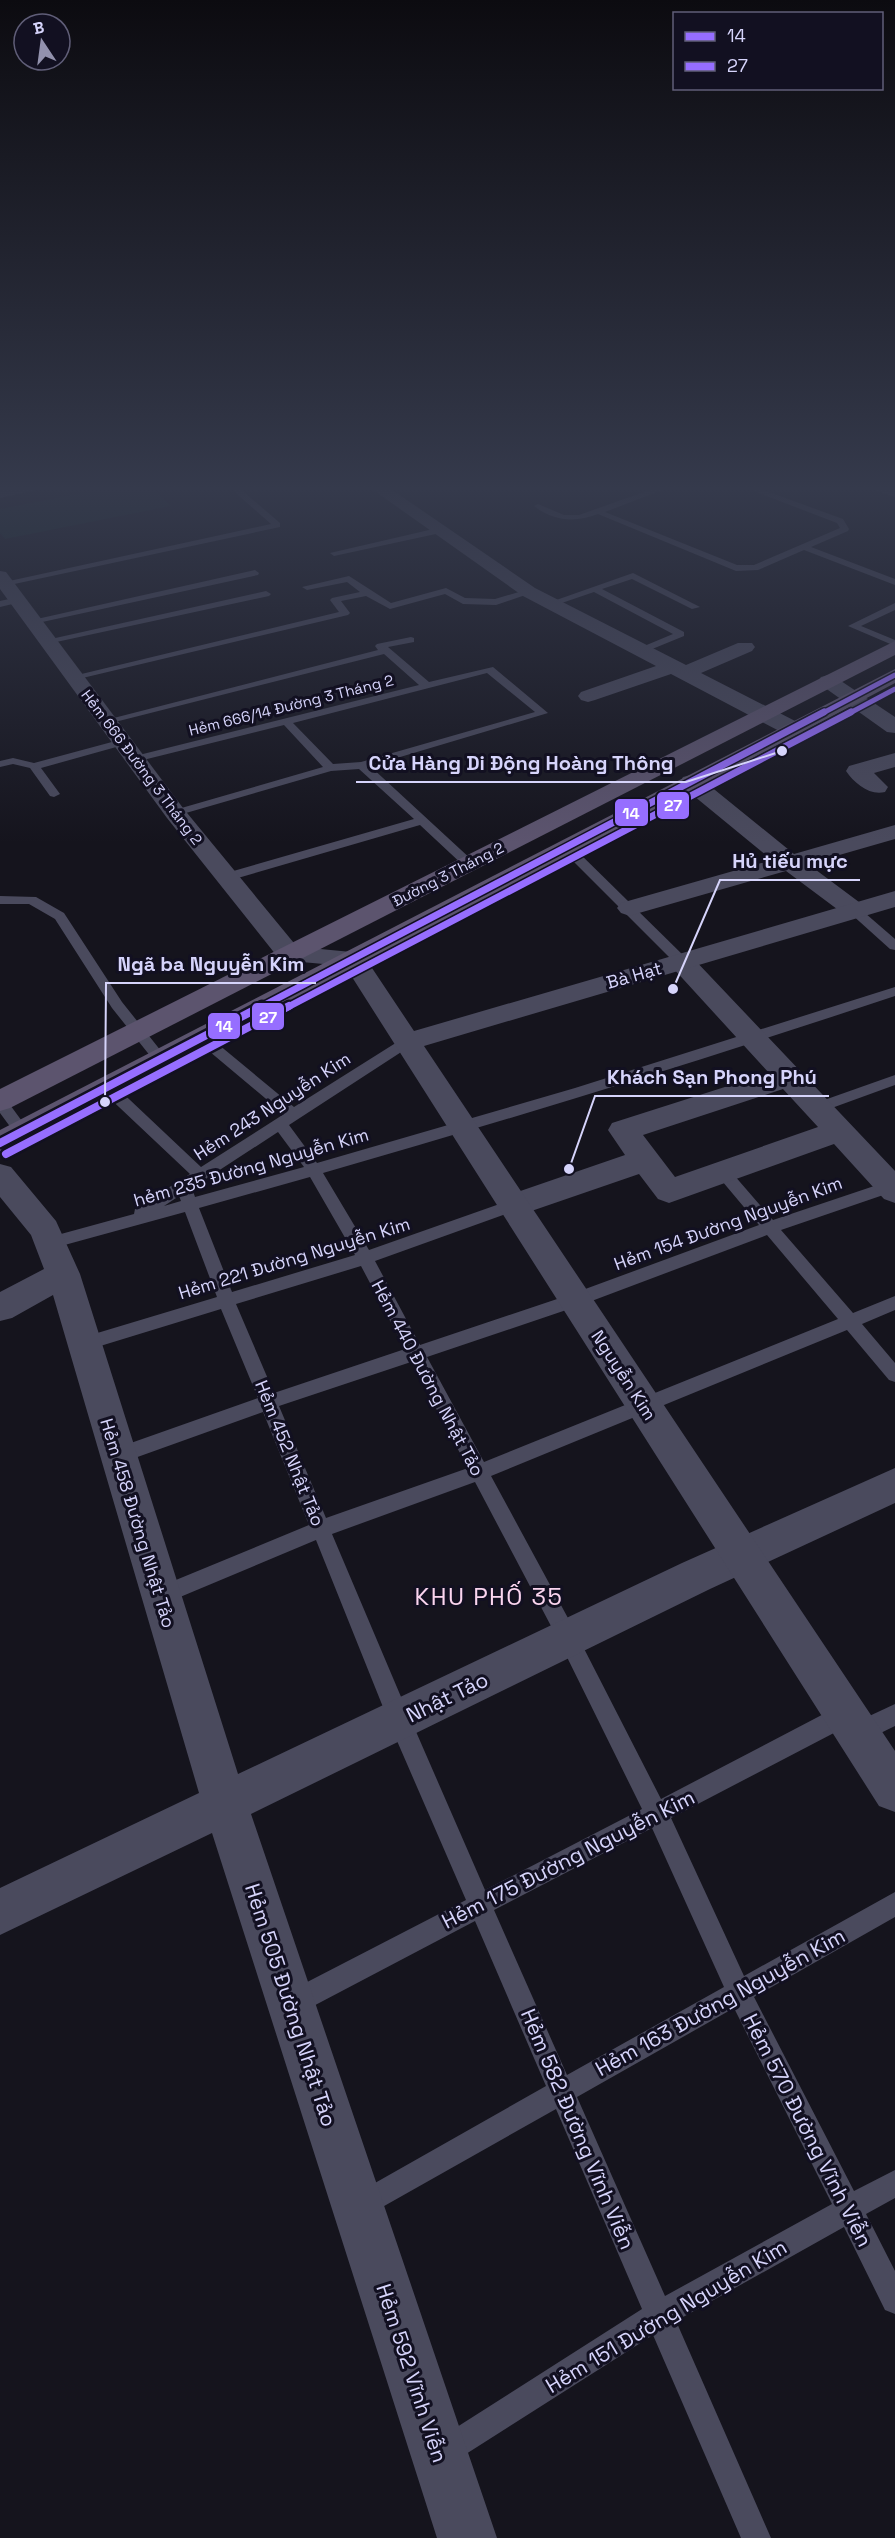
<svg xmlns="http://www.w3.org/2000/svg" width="895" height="2538" font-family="'Space Grotesk',sans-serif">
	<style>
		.green { fill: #132827 }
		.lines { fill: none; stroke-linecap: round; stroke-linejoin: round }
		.service { fill: #4a4a5d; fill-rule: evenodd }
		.minor { fill: #4a4a5d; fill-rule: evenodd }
		.tertiary { fill: #4a4a5d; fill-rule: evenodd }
		.primary { fill: #5c546e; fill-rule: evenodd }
		.bus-1-far2-casing { stroke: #121021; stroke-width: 8 }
		.bus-1-far1-casing { stroke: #121021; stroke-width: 10 }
		.bus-1-casing { stroke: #121021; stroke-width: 13 }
		.bus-2-far2-casing { stroke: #121021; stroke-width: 8 }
		.bus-2-far1-casing { stroke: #121021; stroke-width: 10 }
		.bus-2-casing { stroke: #121021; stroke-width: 13 }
		.bus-1-far2 { stroke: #966eff; stroke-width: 5 }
		.bus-1-far1 { stroke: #966eff; stroke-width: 7 }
		.bus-1 { stroke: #966eff; stroke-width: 8 }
		.bus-2-far2 { stroke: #966eff; stroke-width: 5 }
		.bus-2-far1 { stroke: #966eff; stroke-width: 7 }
		.bus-2 { stroke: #966eff; stroke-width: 8 }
		.labels { text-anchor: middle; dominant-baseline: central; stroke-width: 6; stroke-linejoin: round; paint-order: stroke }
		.far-street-label { font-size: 15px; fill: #d6d4fb; stroke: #121021 }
		.street-label { font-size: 18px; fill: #d6d4fb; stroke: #121021 }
		.near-street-label { font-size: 21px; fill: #d6d4fb; stroke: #121021 }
		.near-neighbourhood-label { font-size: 24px; letter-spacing: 1.5px; fill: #fbd5ef; stroke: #121021 }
		.leader { fill: none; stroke: #d6d4fb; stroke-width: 2 }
		.callout-dot { fill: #d6d4fb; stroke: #121021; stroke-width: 2 }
		.callout-label { font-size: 20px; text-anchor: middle; font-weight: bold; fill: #d6d4fb; stroke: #121021; stroke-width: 6; stroke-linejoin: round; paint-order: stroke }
		.line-badge { stroke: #121021; stroke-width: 2 }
		.badge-label { font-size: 16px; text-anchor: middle; font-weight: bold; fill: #fff }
	</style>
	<rect width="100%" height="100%" fill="#15141d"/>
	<!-- green -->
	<polygon class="green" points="113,487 151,487 171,506 5,539 0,533 0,509"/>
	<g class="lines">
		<!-- service -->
		<g class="service">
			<polygon points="229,487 238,487 280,523 280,527 5,586 0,583 271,524"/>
			<path d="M658,487H670L605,512L737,565H754L840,528L837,523L743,487H755L843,519L849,529L848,531L811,547L895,579V585L804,550L758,570L736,571L598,514C575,523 553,521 534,506L538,504L564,515H579Z"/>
			<polygon points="442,527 446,530 445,532 334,556 330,553"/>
			<polygon points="255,570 259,573 258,575 33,624 28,621"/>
			<polygon points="633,573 700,607 692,609 632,579 602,589 684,632 684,636 640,654 635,651 637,649 673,634 594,592 550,607 545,604"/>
			<polygon points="349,576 391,603 446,588 465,598 495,599 529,589 534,592 496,605 463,604 445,594 390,609 366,596 341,601 350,613 348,615 74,680 69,677 339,612 330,600 332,598 360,592 347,582 307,590 302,587"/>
			<polygon points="266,591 271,594 269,596 47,644 42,641"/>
			<polygon points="18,597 23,600 21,602 0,607 0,601"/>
			<polygon points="895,603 895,610 861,626 895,640 895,646 848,626"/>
			<path d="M411,637L414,638V642L388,647L429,682L493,667L548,713L370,766L473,861V867H465L420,825L231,880H223V874L414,819L359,769L331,771L179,815H171V811L323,767L284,725L135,762L130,759L131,757L419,685L384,654L107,724L102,721L378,650L375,646L377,644ZM487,673L535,712L361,762L333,764L293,723Z"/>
			<polygon points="123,739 127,740 127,744 41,768 60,794 54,797 50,796 30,768 13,764 0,767 0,761 13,758 34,763"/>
			<polygon points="567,844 571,845 687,959 689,962 687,965 677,965 563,851 563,845"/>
			<polygon points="0,896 36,897 64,913 122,1002 165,1056 167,1059 165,1062 155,1062 112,1008 55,919 29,904 0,904"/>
			<polygon points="854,906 858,907 895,939 895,950 890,949 850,913 848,910 850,907"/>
			<path d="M895,987V996C706,1059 515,1118 323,1173L369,1250L508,1201H520L522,1205L520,1209L375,1261L420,1345L569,1295L759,1225L717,1175L714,1171L717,1167H727L773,1220L895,1179V1191L781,1230L853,1313L895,1296V1310L862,1324L895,1363V1382L889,1380L847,1330L491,1476L575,1631L661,1799L837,1707L845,1704L853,1707L856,1715L853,1723L671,1818L744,1976L895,1892V1917L754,1997L854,2191L895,2170V2198L866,2214L895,2271V2314L885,2310L844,2227L676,2321L771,2538H741L653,2335L455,2461L445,2466L435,2461L430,2451L435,2441L642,2309L556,2109L370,2214L361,2218L352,2214L348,2205L352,2196L546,2086L475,1921L302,2012L293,2015L284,2012L281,2003L284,1994L466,1900L391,1727L316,1540L161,1605L154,1603L151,1596L154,1589L309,1525L263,1412L118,1464L111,1462L109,1456L111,1450L258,1398L221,1309L84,1351L78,1349L75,1344L78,1339L84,1337L217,1297L185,1212L50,1249L44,1247L42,1243L44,1239L50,1237L134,1214L135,1209L190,1174L102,1091L100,1087L102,1083H112L201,1167L284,1114L197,1041L195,1038L197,1035H207L294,1107L402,1039H412L414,1042L412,1045L289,1125L317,1163L575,1088ZM278,1132L304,1167L195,1197L192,1188ZM310,1177L355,1255L232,1292L199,1208ZM179,1196L181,1201L164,1206ZM767,1235L838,1319L484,1462L427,1357L581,1305ZM361,1266L405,1349L274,1393L236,1304ZM411,1362L468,1468L326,1518L279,1406ZM475,1482L561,1645L642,1809L485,1890L407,1711L332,1534ZM652,1828L724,1987L567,2075L494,1910ZM734,2008L832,2204L665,2296L577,2097Z"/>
			<polygon points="895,1075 895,1085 818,1113 811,1108 813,1104"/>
			<polygon points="0,1097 5,1098 27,1128 30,1132 27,1136 17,1136 0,1113"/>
			<polygon points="895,1704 895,1726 858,1744 850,1741 847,1733 850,1725"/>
		</g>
		<!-- minor -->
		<g class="minor">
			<polygon points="38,487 36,490 0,498 0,488"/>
			<polygon points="369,487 388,487 535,588 686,665 738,643 752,643 755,647 752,651 701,673 801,724 804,729 801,734 793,735 785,734 671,674 595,700 588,702 581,700 578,696 581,692 656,666 523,596"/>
			<polygon points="872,487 895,487 895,497 874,490"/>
			<polygon points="0,571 6,572 183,808 298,948 302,954 298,960 289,962 280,960 167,818 0,589"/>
			<polygon points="828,675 835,677 895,717 895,733 887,732 821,685 818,681 821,677"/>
			<path d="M895,753V767L874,773L888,787L885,792C870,796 855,784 846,771L849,766Z"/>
			<polygon points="691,775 699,777 794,854 895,825 895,839 808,864 863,905 867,910 863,915 854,918 845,915 786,871 639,913 630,916 621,913 617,908 621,903 772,860 683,787 680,782 683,777"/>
			<path d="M682,954L691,956L895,1171V1203L884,1199L834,1144L669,1203L658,1199L639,1174L514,1217L503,1213L498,1205L503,1197L625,1155L608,1130L612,1123L769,1073L673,968L669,962L673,956ZM783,1089L818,1127L675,1177L643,1135Z"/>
			<polygon points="0,1164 11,1167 56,1221 80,1274 238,1774 682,1563 895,1468 895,1503 710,1589 251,1814 497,2538 437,2538 212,1833 0,1935 0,1888 199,1793 53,1295 12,1318 0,1321 0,1292 44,1269 31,1235 0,1197"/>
		</g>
		<!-- tertiary -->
		<polygon class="tertiary" points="895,891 895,907 424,1046 895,1751 895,1812 879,1806 345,966 280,960 276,954 280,948 289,946 362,953 414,1031"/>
		<!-- primary -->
		<g class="primary">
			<polygon points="895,641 895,655 10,1108 0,1111 0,1089"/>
			<polygon points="895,669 895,683 11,1151 0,1154 0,1130"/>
		</g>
		<!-- bus-1-far2 casing -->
		<g class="bus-1-far2-casing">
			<polyline id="bus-1-far2" points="821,714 895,675"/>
		</g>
		<!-- bus-1-far1 casing -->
		<g class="bus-1-far1-casing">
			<polyline id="bus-1-far1" points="259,1008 824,712"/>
		</g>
		<!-- bus-1 casing -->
		<g class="bus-1-casing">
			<polyline id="bus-1" points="0,1143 262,1006"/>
		</g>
		<!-- bus-2-far2 casing -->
		<g class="bus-2-far2-casing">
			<polyline id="bus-2-far2" points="848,714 895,689"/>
		</g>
		<!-- bus-2-far1 casing -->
		<g class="bus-2-far1-casing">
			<polyline id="bus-2-far1" points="286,1008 851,712"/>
		</g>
		<!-- bus-2 casing -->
		<g class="bus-2-casing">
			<polyline id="bus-2" points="6,1154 289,1006"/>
		</g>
		<!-- bus-1-far2 -->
		<use href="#bus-1-far2" class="bus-1-far2"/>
		<!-- bus-1-far1 -->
		<use href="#bus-1-far1" class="bus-1-far1"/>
		<!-- bus-1 -->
		<use href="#bus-1" class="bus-1"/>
		<!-- bus-2-far2 -->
		<use href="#bus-2-far2" class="bus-2-far2"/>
		<!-- bus-2-far1 -->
		<use href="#bus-2-far1" class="bus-2-far1"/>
		<!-- bus-2 -->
		<use href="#bus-2" class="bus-2"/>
	</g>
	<!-- sky -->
	<linearGradient id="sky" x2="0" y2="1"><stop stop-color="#0c0b10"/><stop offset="0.58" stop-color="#353a4c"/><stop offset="1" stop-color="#353a4c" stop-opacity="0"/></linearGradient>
	<rect width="895" height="843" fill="url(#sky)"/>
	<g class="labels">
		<!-- far-street labels -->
		<g class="far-street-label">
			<text transform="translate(291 705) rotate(-14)">Hẻm 666/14 Đường 3 Tháng 2</text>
			<text transform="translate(142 767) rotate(53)">Hẻm 666 Đường 3 Tháng 2</text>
			<text transform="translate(448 874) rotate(-27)">Đường 3 Tháng 2</text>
		</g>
		<!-- street labels -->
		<g class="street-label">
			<text transform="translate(634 975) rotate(-16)">Bà Hạt</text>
			<text transform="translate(272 1106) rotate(-33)">Hẻm 243 Nguyễn Kim</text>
			<text transform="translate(251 1167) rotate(-16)">hẻm 235 Đường Nguyễn Kim</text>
			<text transform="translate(728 1223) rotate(-20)">Hẻm 154 Đường Nguyễn Kim</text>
			<text transform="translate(294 1258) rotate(-17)">Hẻm 221 Đường Nguyễn Kim</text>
			<text transform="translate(624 1375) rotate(57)">Nguyễn Kim</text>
			<text transform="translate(428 1378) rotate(62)">Hẻm 440 Đường Nhật Tảo</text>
			<text transform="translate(290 1453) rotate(68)">Hẻm 452 Nhật Tảo</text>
			<text transform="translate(138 1523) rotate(73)">Hẻm 458 Đường Nhật Tảo</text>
		</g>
		<!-- near-street labels -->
		<g class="near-street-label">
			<text transform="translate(447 1697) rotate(-26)">Nhật Tảo</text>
			<text transform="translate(568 1859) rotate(-27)">Hẻm 175 Đường Nguyễn Kim</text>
			<text transform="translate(720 2002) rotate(-29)">Hẻm 163 Đường Nguyễn Kim</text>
			<text transform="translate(291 2005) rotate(72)">Hẻm 505 Đường Nhật Tảo</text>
			<text transform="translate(578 2129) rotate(67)">Hẻm 582 Đường Vĩnh Viễn</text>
			<text transform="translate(808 2130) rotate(63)">Hẻm 570 Đường Vĩnh Viễn</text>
			<text transform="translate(666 2316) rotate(-31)">Hẻm 151 Đường Nguyễn Kim</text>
			<text transform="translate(412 2373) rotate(72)">Hẻm 592 Vĩnh Viễn</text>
		</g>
		<!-- near-neighbourhood labels -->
		<g class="near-neighbourhood-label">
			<text x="489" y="1596">KHU PHỐ 35</text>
		</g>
	</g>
	<!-- callouts -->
	<path class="leader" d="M782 751L686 782H356M673 989L720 880H860M105 1102L106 983H316M569 1169L595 1096H829"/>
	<g class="callout-dot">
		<circle cx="782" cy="751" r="6"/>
		<circle cx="673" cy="989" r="6"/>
		<circle cx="105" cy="1102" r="6"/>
		<circle cx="569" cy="1169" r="6"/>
	</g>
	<g class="callout-label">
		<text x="521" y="770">Cửa Hàng Di Động Hoàng Thông</text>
		<text x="790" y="868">Hủ tiếu mực</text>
		<text x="211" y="971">Ngã ba Nguyễn Kim</text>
		<text x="712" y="1084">Khách Sạn Phong Phú</text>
	</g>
	<g class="line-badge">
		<rect x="656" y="791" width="34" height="29" rx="6" fill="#966eff"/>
		<rect x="614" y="798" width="35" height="29" rx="6" fill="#966eff"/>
		<rect x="251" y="1002" width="34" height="29" rx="6" fill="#966eff"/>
		<rect x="207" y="1012" width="34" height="28" rx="6" fill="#966eff"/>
	</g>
	<g class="badge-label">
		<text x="673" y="811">27</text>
		<text x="631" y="819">14</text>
		<text x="268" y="1023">27</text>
		<text x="224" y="1032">14</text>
	</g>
	<!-- legend -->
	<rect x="673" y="12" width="210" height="78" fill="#121021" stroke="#605e78" stroke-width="1.5"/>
	<rect x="685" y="32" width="30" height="9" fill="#966eff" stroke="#605e78" stroke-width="1.5"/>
	<text x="727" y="42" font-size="18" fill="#d6d4fb">14</text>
	<rect x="685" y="62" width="30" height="9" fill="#966eff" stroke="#605e78" stroke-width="1.5"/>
	<text x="727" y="72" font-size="18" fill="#d6d4fb">27</text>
	<!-- north arrow -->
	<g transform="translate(42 42) rotate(347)"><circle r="28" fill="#121021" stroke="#605e78" stroke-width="1.5"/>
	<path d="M0-4.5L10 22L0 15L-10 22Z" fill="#9291ad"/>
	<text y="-9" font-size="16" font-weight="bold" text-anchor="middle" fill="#d6d4fb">B</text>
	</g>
</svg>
